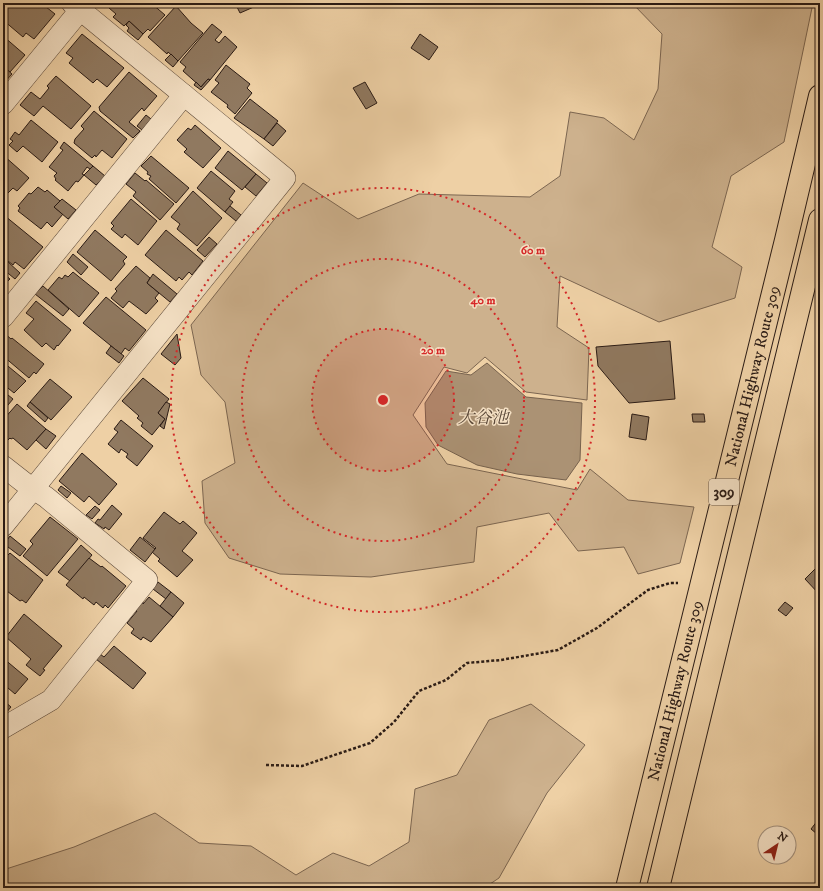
<svg xmlns="http://www.w3.org/2000/svg" width="823" height="891" font-family="'IM FELL DW Pica','Noto Serif JP',serif">
	<style>
		.green { fill: #cdb18d; stroke: #7c6651 }
		.water { fill: #ab9274; stroke: #77624e }
		.building { fill: #907960; stroke: #2a1b15 }
		.lines { fill: none; stroke-linecap: round; stroke-linejoin: round }
		.street-casing { stroke: #5b4839; stroke-width: 22 }
		.highway-casing { stroke: #2a1b15; stroke-width: 24 }
		.path { stroke: #2a1b15; stroke-width: 2.5; stroke-dasharray: 3 2; stroke-linecap: butt }
		.street { stroke: #f4e0c4; stroke-width: 21 }
		.highway { stroke: #eed0a5; stroke-width: 22 }
		.ring { fill: none; stroke: #d62828; stroke-width: 2; stroke-dasharray: 2 4 }
		.labels { text-anchor: middle; dominant-baseline: central; stroke-width: 3; stroke-linejoin: round; paint-order: stroke }
		.shield { fill: #f4e0c4; stroke: #67564a; stroke-width: 1 }
		.shield-label { font-size: 15px; font-weight: bold; fill: #2a1b15 }
		.street-label { font-size: 16px; fill: #2a1b15; stroke: #f4e0c4 }
		.water-label { font-size: 17px; font-style: italic; fill: #574536; stroke: #f4e0c4 }
		.centre { fill: #d62828; stroke: #f4e0c4; stroke-width: 2 }
		.ring-label { font-size: 12px; text-anchor: middle; font-weight: bold; fill: #d62828; stroke: #f4e0c4; stroke-width: 3; stroke-linejoin: round; paint-order: stroke }
	</style>
	<rect width="100%" height="100%" fill="#eed0a5"/>
	<filter id="stains"><feTurbulence type="fractalNoise" baseFrequency=".005" numOctaves="4"/><feColorMatrix values="0 0 0 0 .2 0 0 0 0 .09 0 0 0 0 .02 0 0 0 .5 -.17"/></filter>
	<radialGradient id="worn" r=".72"><stop offset=".6" stop-color="#630" stop-opacity="0"/><stop offset="1" stop-color="#630" stop-opacity=".3"/></radialGradient>
	<!-- green -->
	<g class="green">
		<polygon points="632,3 813,3 784,142 731,176 712,247 742,267 735,298 659,322 560,276 557,327 589,348 587,400 526,392 485,357 467,373 444,367 413,415 447,464 577,490 590,469 628,500 694,507 680,563 638,574 624,547 578,551 549,513 477,527 474,562 371,577 280,574 229,558 205,523 202,481 235,463 225,402 201,375 191,325 303,183 358,219 419,194 530,197 560,176 570,112 604,118 634,140 658,89 662,34"/>
		<polygon points="531,704 585,745 547,793 499,878 484,888 3,888 3,870 74,847 155,813 199,843 251,846 296,875 333,853 369,866 409,842 415,789 457,775 489,720"/>
	</g>
	<!-- water -->
	<polygon class="water" points="487,363 526,397 582,403 580,460 566,480 517,474 477,465 438,445 426,427 425,403 446,371 471,375"/>
	<!-- building -->
	<g class="building">
		<polygon points="3,3 41,3 55,14 34,39 26,33 23,37 3,20"/>
		<polygon points="113,3 151,3 165,15 150,31 148,29 143,34 129,21 124,26 113,17 116,14 109,8"/>
		<polygon points="235,3 263,3 240,13"/>
		<polygon points="176,6 191,23 203,33 178,61 168,52 167,54 148,37"/>
		<polygon points="129,21 143,34 138,40 127,31 129,28 126,25"/>
		<polygon points="212,24 222,32 215,40 219,43 225,36 237,47 210,80 208,79 201,87 183,71 186,67 180,62"/>
		<polygon points="82,34 124,68 107,87 97,79 93,83 69,63 73,58 66,53"/>
		<polygon points="420,34 438,47 429,60 411,48"/>
		<polygon points="3,36 25,55 10,72 3,66"/>
		<polygon points="171,54 178,61 173,67 165,60"/>
		<polygon points="226,65 250,84 247,88 252,93 235,114 227,107 228,105 211,92 219,83 215,80"/>
		<polygon points="3,66 12,74 3,84"/>
		<polygon points="129,72 157,96 144,111 142,108 129,122 140,131 133,138 100,111 99,107"/>
		<polygon points="56,76 91,106 71,129 43,106 34,116 20,105 31,92 40,99 49,88 47,86"/>
		<polygon points="208,79 210,80 201,90 194,85 196,82 201,87"/>
		<polygon points="365,82 377,103 366,109 353,88"/>
		<polygon points="250,99 278,121 264,139 234,118"/>
		<polygon points="94,111 127,139 112,158 102,150 96,157 95,155 92,158 74,143 75,139 84,129 81,126"/>
		<polygon points="146,115 151,119 142,130 137,126"/>
		<polygon points="31,120 58,142 42,162 23,146 17,152 9,145 13,141 10,139 15,132 19,135"/>
		<polygon points="277,123 286,131 273,146 264,139"/>
		<polygon points="195,125 221,148 203,168 184,152 187,149 177,140 188,128 191,130"/>
		<polygon points="64,142 93,166 90,169 87,167 82,174 84,175 78,182 76,181 68,191 55,180 56,179 54,176 57,173 49,167 63,150 60,148"/>
		<polygon points="228,151 256,174 242,190 215,168"/>
		<polygon points="3,155 29,178 17,191 13,188 8,193 3,188"/>
		<polygon points="151,156 189,188 176,203 149,179 151,176 147,174 148,172 141,166"/>
		<polygon points="93,166 105,176 96,185 84,175"/>
		<polygon points="211,171 235,191 229,199 233,202 225,212 197,188"/>
		<polygon points="135,173 145,181 146,180 174,204 160,220 133,196 136,192 126,184"/>
		<polygon points="256,174 267,183 256,196 245,187"/>
		<polygon points="38,187 45,192 47,190 60,201 54,207 63,214 52,227 47,222 41,229 18,211 20,208 18,206 29,193 31,194"/>
		<polygon points="193,191 222,218 197,246 177,229 180,224 171,217"/>
		<polygon points="62,199 76,210 68,219 54,207"/>
		<polygon points="131,199 157,221 138,245 125,234 122,238 111,229 114,226 111,223"/>
		<polygon points="230,206 241,215 236,221 225,212"/>
		<polygon points="5,216 43,247 24,269 15,262 13,265 3,257 3,218"/>
		<polygon points="95,230 127,257 123,261 125,264 111,281 77,252"/>
		<polygon points="166,230 203,261 192,275 189,272 182,280 179,277 176,281 145,255"/>
		<polygon points="209,237 217,244 205,257 197,250"/>
		<polygon points="73,254 88,267 81,275 67,262"/>
		<polygon points="7,261 20,273 15,279 3,269 3,266"/>
		<polygon points="136,266 150,278 147,283 159,293 155,298 158,301 146,314 129,301 123,308 111,298 117,291 115,289"/>
		<polygon points="73,272 99,293 79,317 48,290 59,277 62,279 65,275 68,277"/>
		<polygon points="3,273 10,279 3,286"/>
		<polygon points="153,274 177,294 170,302 147,283"/>
		<polygon points="43,286 69,309 63,316 35,294"/>
		<polygon points="106,297 146,330 129,351 125,348 121,354 83,323"/>
		<polygon points="36,301 71,330 58,346 57,345 54,350 46,343 42,347 24,330 34,319 26,313"/>
		<polygon points="3,332 11,339 12,338 44,364 36,374 34,372 29,378 3,356 4,347 3,346"/>
		<polygon points="177,334 181,358 175,365 161,354"/>
		<polygon points="670,341 675,399 629,403 598,366 596,347"/>
		<polygon points="111,346 124,356 119,363 106,353"/>
		<polygon points="3,362 26,381 14,393 3,384"/>
		<polygon points="143,378 169,399 158,413 165,419 152,435 141,426 143,423 137,418 139,416 122,401"/>
		<polygon points="50,379 72,397 51,420 30,402"/>
		<polygon points="3,391 13,399 3,411"/>
		<polygon points="30,402 48,418 45,422 27,406"/>
		<polygon points="166,402 170,404 164,429 160,426 165,419 158,413"/>
		<polygon points="17,404 46,429 27,450 13,438 11,439 10,438 7,441 3,438 3,420"/>
		<polygon points="632,414 649,417 646,440 629,437"/>
		<polygon points="692,414 704,414 705,422 693,422"/>
		<polygon points="121,420 153,446 137,466 126,457 128,454 121,449 119,453 108,444 118,432 114,429"/>
		<polygon points="46,429 56,436 46,449 36,440"/>
		<polygon points="82,453 117,484 99,505 89,496 84,502 59,481"/>
		<polygon points="61,486 71,493 67,498 58,490"/>
		<polygon points="112,505 122,514 109,530 105,527 104,529 95,523 98,519 100,520"/>
		<polygon points="95,506 100,510 92,519 86,515"/>
		<polygon points="164,512 180,524 183,521 197,533 182,551 193,560 177,577 158,561 160,559 152,552 156,548 143,538"/>
		<polygon points="50,517 78,539 47,576 23,556 33,544 30,541"/>
		<polygon points="10,536 26,549 20,556 4,544"/>
		<polygon points="140,537 155,549 145,562 130,550"/>
		<polygon points="81,545 92,555 70,581 58,572"/>
		<polygon points="10,553 43,580 26,603 22,600 20,601 3,588 3,557 5,558"/>
		<polygon points="89,558 101,567 102,566 126,586 108,608 105,605 103,608 96,602 94,605 84,597 83,599 66,585"/>
		<polygon points="820,564 820,595 805,579"/>
		<polygon points="158,582 171,592 166,599 153,589"/>
		<polygon points="171,592 184,603 173,617 160,606"/>
		<polygon points="149,597 173,617 151,642 143,637 141,640 131,633 134,629 127,623 137,611 135,610 143,602 143,604"/>
		<polygon points="785,602 793,608 786,616 778,610"/>
		<polygon points="24,614 62,646 43,669 45,670 40,676 26,665 31,659 6,637"/>
		<polygon points="114,646 146,673 133,689 96,659 100,654 104,657"/>
		<polygon points="3,658 28,679 15,694 8,688 3,695"/>
		<polygon points="3,700 11,707 5,714 3,712"/>
		<polygon points="818,820 820,822 820,831 817,834 811,829"/>
	</g>
	<g class="lines">
		<!-- street casing -->
		<g class="street-casing">
			<g id="street">
				<polyline points="3,104 86,3"/>
				<polyline points="3,317 184,95"/>
				<polyline points="3,466 26,484 46,497 147,580 51,700 3,728"/>
				<polyline points="3,526 285,178 72,3"/>
			</g>
		</g>
		<!-- highway casing -->
		<g class="highway-casing">
			<g id="highway">
				<path id="s1" d="M627,888L786,240L820,96"/>
				<polyline points="658,888 820,220"/>
			</g>
		</g>
		<!-- path -->
		<g class="path">
			<polyline points="817,74 820,60"/>
			<polyline points="266,765 302,766 370,743 394,722 419,691 446,680 467,663 501,660 558,650 597,628 648,590 670,583 678,583"/>
		</g>
		<!-- street -->
		<use href="#street" class="street"/>
		<!-- highway -->
		<use href="#highway" class="highway"/>
	</g>
	<!-- distance rings -->
	<circle cx="383" cy="400" r="71" fill="#d62828" fill-opacity=".12"/>
	<g class="ring">
		<circle cx="383" cy="400" r="71"/>
		<circle cx="383" cy="400" r="141"/>
		<circle cx="383" cy="400" r="212"/>
	</g>
	<g class="labels">
		<!-- shield labels -->
		<rect class="shield" x="709" y="479" width="30" height="26" rx="3"/>
		<g class="shield-label">
			<text x="724" y="492">309</text>
		</g>
		<!-- street labels -->
		<g class="street-label">
			<text stroke="none"><textPath href="#s1" startOffset="527">National Highway Route 309</textPath></text>
			<text stroke="none"><textPath href="#s1" startOffset="203">National Highway Route 309</textPath></text>
		</g>
		<!-- water labels -->
		<g class="water-label">
			<text x="483" y="418">大谷池</text>
		</g>
	</g>
	<circle cx="383" cy="400" r="6" class="centre"/>
	<g class="ring-label">
		<text x="533" y="254">60 m</text>
		<text x="483" y="304">40 m</text>
		<text x="433" y="354">20 m</text>
	</g>
	<!-- margin -->
	<rect width="823" height="891" fill="none" stroke="#eed0a5" stroke-width="16"/>
	<rect x="4" y="4" width="815" height="883" fill="none" stroke="#2a1b15" stroke-width="2"/>
	<rect x="8" y="8" width="807" height="875" fill="none" stroke="#2a1b15"/>
	<!-- north arrow -->
	<g transform="translate(777 845) rotate(35)"><circle r="19" fill="#f4e0c4" stroke="#a3917e"/>
	<path d="M0-3L7 15L0 10L-7 15Z" fill="#8f2418"/>
	<text y="-6" font-size="11" font-weight="bold" text-anchor="middle" fill="#2a1b15">N</text>
	</g>
	<rect width="100%" height="100%" filter="url(#stains)"/>
	<rect width="100%" height="100%" fill="url(#worn)"/>
</svg>
